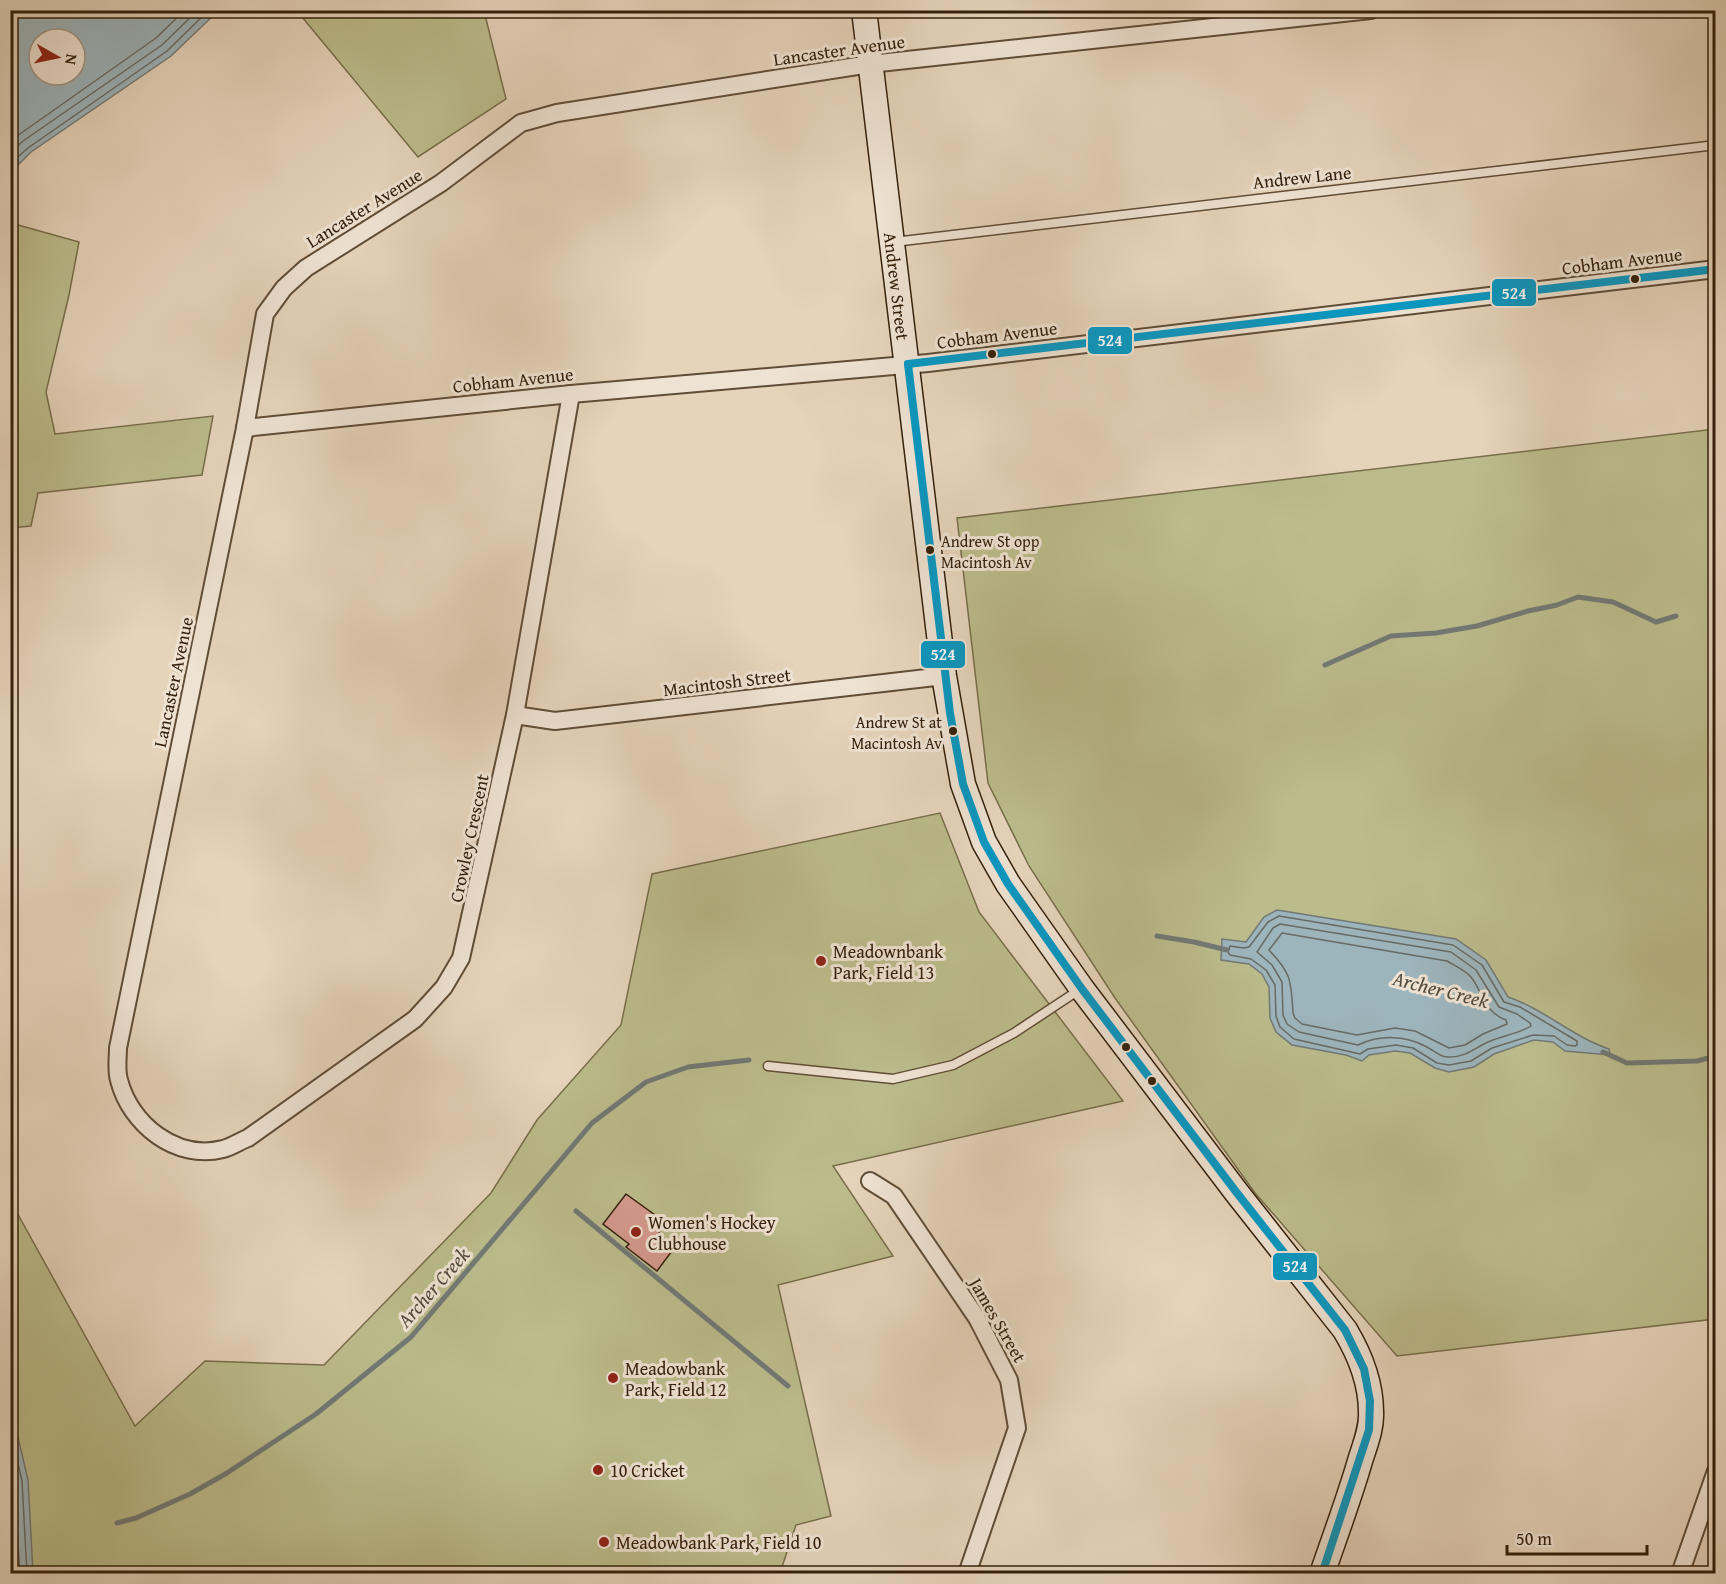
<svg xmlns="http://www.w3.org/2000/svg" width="1726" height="1584" font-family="'Gentium Book Plus',serif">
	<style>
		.green { fill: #bbbb8b; stroke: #786e4b; stroke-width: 1.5 }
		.water { fill: #9cb4bc; stroke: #727975; stroke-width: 1.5; fill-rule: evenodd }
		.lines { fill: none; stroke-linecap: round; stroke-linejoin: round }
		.shore { stroke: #686a64; stroke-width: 1.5 }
		.stream { stroke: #727975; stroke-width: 5 }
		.building { fill: #d4998d; stroke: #34200b; stroke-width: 1.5 }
		.service-casing { stroke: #604d37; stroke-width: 11 }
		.minor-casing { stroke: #604d37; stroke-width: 20 }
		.secondary-casing { stroke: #34200b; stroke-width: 27 }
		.service { stroke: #eee2d2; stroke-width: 8 }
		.minor { stroke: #eee2d2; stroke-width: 16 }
		.secondary { stroke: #eee2d2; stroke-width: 24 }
		.bus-1-casing { stroke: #eee2d2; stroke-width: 12 }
		.bus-1 { stroke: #0a97c1; stroke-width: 8 }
		.bus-dot { fill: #34200b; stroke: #eee2d2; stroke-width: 2 }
		.poi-dot { fill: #8f2418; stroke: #eee2d2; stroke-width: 2 }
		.labels { text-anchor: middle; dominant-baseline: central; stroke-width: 6; stroke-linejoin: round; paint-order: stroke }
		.bus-label { font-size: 16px; fill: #34200b; stroke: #eee2d2; text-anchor: start }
		.street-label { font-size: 18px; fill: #34200b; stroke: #eee2d2 }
		.poi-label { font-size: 18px; fill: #34200b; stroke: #eee2d2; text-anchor: start }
		.water-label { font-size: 20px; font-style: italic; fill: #534c40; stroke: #eee2d2 }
		.line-badge { stroke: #eee2d2; stroke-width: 2 }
		.badge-label { font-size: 16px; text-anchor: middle; font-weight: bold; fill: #fff }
	</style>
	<rect width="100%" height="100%" fill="#e5d3ba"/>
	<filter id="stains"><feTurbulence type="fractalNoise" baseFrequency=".00333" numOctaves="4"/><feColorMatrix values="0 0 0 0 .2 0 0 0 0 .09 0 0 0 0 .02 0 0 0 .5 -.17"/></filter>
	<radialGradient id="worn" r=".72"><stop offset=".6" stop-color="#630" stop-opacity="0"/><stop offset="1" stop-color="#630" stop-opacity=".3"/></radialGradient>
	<!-- green -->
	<g class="green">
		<polygon points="297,11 484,11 506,99 418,157"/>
		<polygon points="11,223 79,242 69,295 46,392 55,434 213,416 202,475 38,493 31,526 11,528"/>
		<polygon points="1715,429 1715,1319 1397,1356 1255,1193 1115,998 1029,866 988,783 957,518"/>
		<polygon points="940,813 979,912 1123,1101 833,1166 893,1256 778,1285 831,1516 796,1525 780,1573 33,1573 11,1403 10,1200 135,1426 205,1361 324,1365 491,1193 537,1120 621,1025 652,874"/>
	</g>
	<!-- water -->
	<g class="water">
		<path d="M11,10H218V11L171,56L31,152L11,172ZM39,39H75V75H39Z"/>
		<path d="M1277,910L1456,939L1486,960L1508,997C1544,1009 1573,1037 1609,1049L1610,1055L1565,1051L1553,1042L1534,1040L1494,1054L1474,1067L1449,1072L1435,1068L1410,1053L1395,1051L1369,1055L1362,1061L1346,1055L1292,1045L1276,1032L1270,1018L1269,987L1262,974L1249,964L1221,960L1222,939L1246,942L1264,917Z"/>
		<polygon points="10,1403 28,1480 33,1573 11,1573"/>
	</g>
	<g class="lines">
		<!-- shore -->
		<g class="shore">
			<polyline points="10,141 156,38 185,10"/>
			<polyline points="10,153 23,141 162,45 198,10"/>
			<polyline points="10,164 28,148 167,51 209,10"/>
			<polygon points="1279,916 1453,945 1482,965 1504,1002 1520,1007 1577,1041 1577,1045 1575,1046 1567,1045 1554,1036 1533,1035 1492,1048 1471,1061 1449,1065 1437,1063 1413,1048 1396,1045 1368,1049 1360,1054 1294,1039 1280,1027 1276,1016 1275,985 1266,970 1251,959 1230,955 1228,952 1230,946 1244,948 1249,947 1268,922"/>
			<path d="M1280,924L1451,952L1476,970L1499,1007L1517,1014L1530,1023L1531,1026C1521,1033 1501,1036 1488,1042C1475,1048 1466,1057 1450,1057C1440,1058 1434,1050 1425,1046C1405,1035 1379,1035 1358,1045L1299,1032L1287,1024L1283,1015L1282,982L1272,965L1257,952L1273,928Z"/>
			<path d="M1282,933L1447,961C1455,966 1465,970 1471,977C1484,994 1484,1012 1506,1020L1507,1024L1483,1034L1465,1045L1449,1048L1415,1031L1395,1028L1357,1035L1302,1024L1295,1018L1293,1013C1291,981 1292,974 1269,950Z"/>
			<polyline points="10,1429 22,1481 27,1574"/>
			<polyline points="10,1465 14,1482 20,1574"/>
		</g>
		<!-- stream -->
		<g class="stream">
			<polyline points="1325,665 1391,636 1436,633 1477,626 1528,611 1557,605 1578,597 1613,602 1656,622 1676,616"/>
			<polyline points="1157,936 1194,942 1227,950"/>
			<polyline points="1603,1052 1627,1063 1697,1061 1716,1056"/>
			<polyline points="576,1211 788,1386"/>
			<polyline points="117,1523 136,1518 190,1494 227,1473 316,1414 411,1337 592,1123 646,1082 688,1067 749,1060"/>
		</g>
	</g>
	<!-- building -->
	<polygon class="building" points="626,1194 666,1223 658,1234 675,1247 657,1271 626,1247 629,1244 603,1224"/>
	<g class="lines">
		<!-- service casing -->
		<g class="service-casing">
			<g id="service">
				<polyline points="894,242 1716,145"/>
				<polyline points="768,1066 893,1079 953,1065 1014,1033 1079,990"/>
			</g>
		</g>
		<!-- minor casing -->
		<g class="minor-casing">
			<g id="minor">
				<path d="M571,394L515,715L461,958L444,987L415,1019L248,1138C240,1141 231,1147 223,1149C176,1161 130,1124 119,1080C116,1070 118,1058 118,1048L245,428L265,314L284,288L306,268L441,183L521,123L557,113L870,64L1371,10"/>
				<polyline points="245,428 571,394 928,363 1716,269"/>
				<polyline points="515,715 555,721 944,676"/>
				<polyline points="870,1181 894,1196 977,1318 1009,1380 1017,1428 967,1574"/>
				<polyline points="1680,1574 1716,1471"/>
			</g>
		</g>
		<!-- secondary casing -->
		<g class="secondary-casing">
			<g id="secondary">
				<path id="s1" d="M864,10L944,676L963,784L984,842L1008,884L1082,989L1237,1193L1345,1330C1360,1355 1371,1382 1371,1412C1372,1428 1365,1445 1360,1461C1349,1499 1335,1536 1322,1574"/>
			</g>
		</g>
		<!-- service -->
		<use href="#service" class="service"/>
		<!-- minor -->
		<use href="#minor" class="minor"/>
		<!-- secondary -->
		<use href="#secondary" class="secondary"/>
		<!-- bus-1 casing -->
		<g class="bus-1-casing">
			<g id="bus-1">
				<polyline points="908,364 950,713 963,784 984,842 1008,884 1082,989 1237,1193 1345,1330 1364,1369 1370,1401 1369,1430 1322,1574"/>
				<polyline points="908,364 1716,269"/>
			</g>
		</g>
		<!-- bus-1 -->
		<use href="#bus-1" class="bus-1"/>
	</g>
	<!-- markers -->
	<g class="bus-dot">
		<circle cx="1635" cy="279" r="5"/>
		<circle cx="992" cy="354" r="5"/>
		<circle cx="930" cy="550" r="5"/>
		<circle cx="953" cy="731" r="5"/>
		<circle cx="1126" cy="1047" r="5"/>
		<circle cx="1152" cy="1081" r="5"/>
	</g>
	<g class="poi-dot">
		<circle cx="821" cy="961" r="6"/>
		<circle cx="636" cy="1232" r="6"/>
		<circle cx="613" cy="1378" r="6"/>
		<circle cx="598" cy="1470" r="6"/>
		<circle cx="604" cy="1542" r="6"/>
	</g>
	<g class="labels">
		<!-- bus labels -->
		<g class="bus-label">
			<text x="941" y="541">Andrew St opp<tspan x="941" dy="21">Macintosh Av</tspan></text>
			<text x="942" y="722" text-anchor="end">Andrew St at<tspan x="942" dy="21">Macintosh Av</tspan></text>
		</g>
		<!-- street labels -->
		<g class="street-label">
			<text transform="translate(839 50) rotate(-8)">Lancaster Avenue</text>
			<text transform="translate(1302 177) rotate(-6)">Andrew Lane</text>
			<text transform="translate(364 208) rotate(-32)">Lancaster Avenue</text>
			<text transform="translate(1622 261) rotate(-7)">Cobham Avenue</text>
			<text stroke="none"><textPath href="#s1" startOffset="278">Andrew Street</textPath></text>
			<text transform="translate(997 335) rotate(-7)">Cobham Avenue</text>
			<text transform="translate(513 380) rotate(-6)">Cobham Avenue</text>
			<text transform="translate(173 682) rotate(-78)">Lancaster Avenue</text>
			<text transform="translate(727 682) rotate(-7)">Macintosh Street</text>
			<text transform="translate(469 838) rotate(-78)">Crowley Crescent</text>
			<text transform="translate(998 1320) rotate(60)">James Street</text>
		</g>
		<!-- poi labels -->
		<g class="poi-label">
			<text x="833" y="951">Meadownbank<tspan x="833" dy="21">Park, Field 13</tspan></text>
			<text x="648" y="1222">Women's Hockey<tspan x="648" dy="21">Clubhouse</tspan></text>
			<text x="625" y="1368">Meadowbank<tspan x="625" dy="21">Park, Field 12</tspan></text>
			<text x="610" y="1470">10 Cricket</text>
			<text x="616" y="1542">Meadowbank Park, Field 10</text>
		</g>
		<!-- water labels -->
		<g class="water-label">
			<text transform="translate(1441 989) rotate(14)">Archer Creek</text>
			<text transform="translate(433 1287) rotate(-49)">Archer Creek</text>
		</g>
	</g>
	<g class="line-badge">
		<rect x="1491" y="278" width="46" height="29" rx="6" fill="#0a97c1"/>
		<rect x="1087" y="326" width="46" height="29" rx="6" fill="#0a97c1"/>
		<rect x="920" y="640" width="46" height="29" rx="6" fill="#0a97c1"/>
		<rect x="1272" y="1252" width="46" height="29" rx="6" fill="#0a97c1"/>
	</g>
	<g class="badge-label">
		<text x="1514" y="299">524</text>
		<text x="1110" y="346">524</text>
		<text x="943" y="660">524</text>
		<text x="1295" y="1272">524</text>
	</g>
	<!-- margin -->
	<rect width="1726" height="1584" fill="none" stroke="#e5d3ba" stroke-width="36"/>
	<rect x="12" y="12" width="1702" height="1560" fill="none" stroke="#34200b" stroke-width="3"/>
	<rect x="18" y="18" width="1690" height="1548" fill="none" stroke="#34200b" stroke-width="1.5"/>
	<!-- north arrow -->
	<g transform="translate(57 57) rotate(99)"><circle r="28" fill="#eee2d2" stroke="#a49482" stroke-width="1.5"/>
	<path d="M0-4.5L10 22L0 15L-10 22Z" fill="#8f2418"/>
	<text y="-9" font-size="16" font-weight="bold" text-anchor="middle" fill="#34200b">N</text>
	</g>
	<!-- scale -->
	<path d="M1507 1545v9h140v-9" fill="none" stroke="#34200b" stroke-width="3"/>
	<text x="1516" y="1545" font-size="18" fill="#34200b" stroke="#eee2d2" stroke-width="4.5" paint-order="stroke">50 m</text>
	<rect width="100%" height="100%" filter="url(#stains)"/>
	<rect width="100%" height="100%" fill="url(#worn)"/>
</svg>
